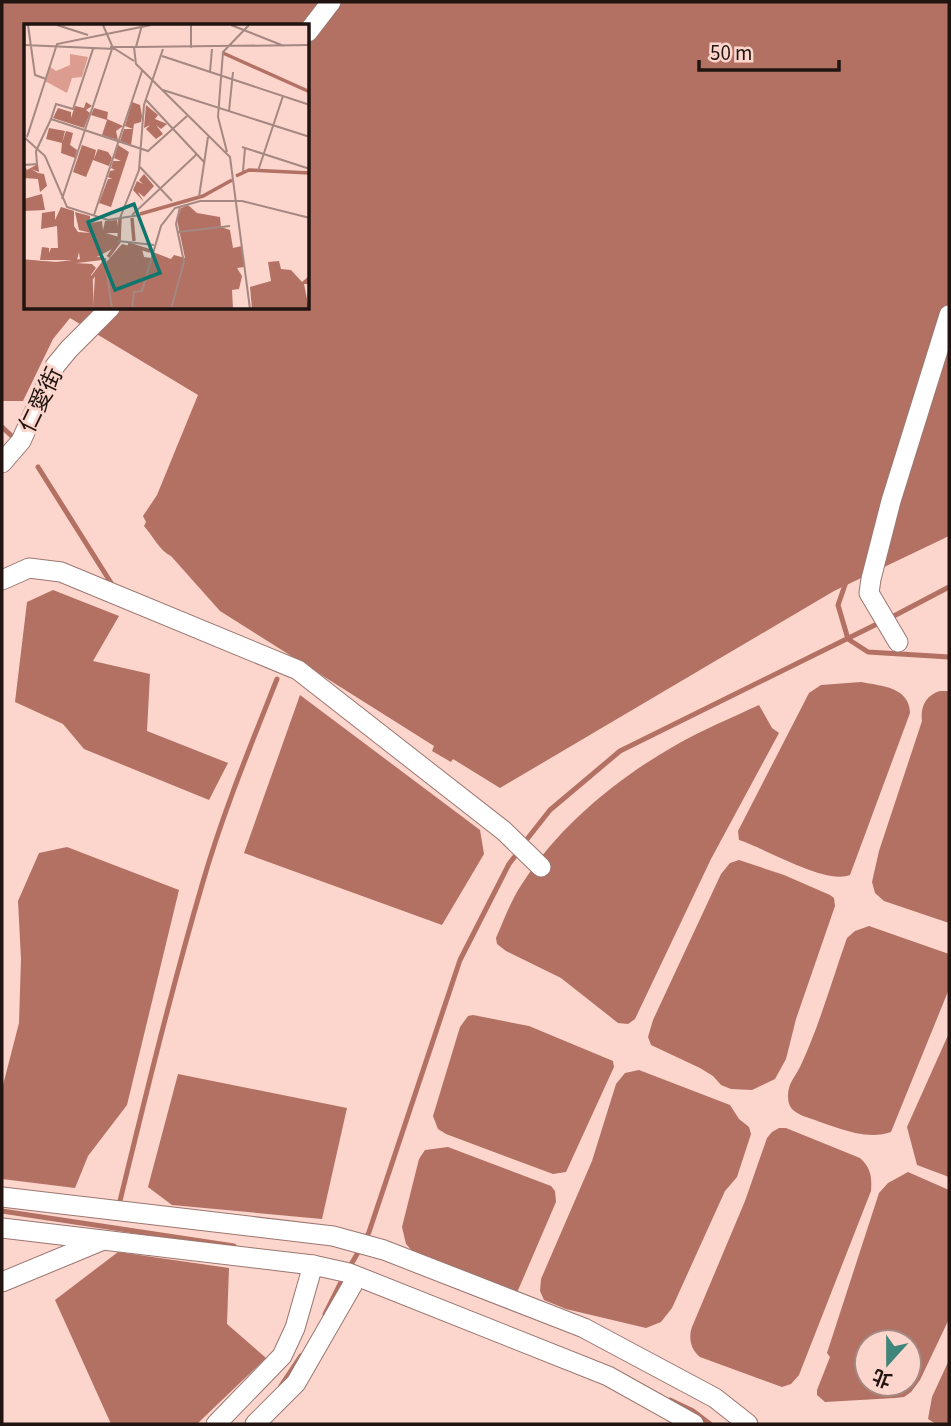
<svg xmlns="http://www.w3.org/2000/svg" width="951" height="1426" font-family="'Source Sans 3','Noto Sans TC',sans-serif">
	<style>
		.water { fill: #b37163; fill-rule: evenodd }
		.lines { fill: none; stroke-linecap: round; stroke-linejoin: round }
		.stream { stroke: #b37163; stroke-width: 5 }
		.street-casing { stroke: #9b7770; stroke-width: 21 }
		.street { stroke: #fff; stroke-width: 19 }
		.labels { text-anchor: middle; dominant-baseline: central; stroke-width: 6; stroke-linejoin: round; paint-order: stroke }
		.street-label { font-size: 23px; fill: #211411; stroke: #fcd5cc }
		.inset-river { fill: none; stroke: #b37163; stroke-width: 3.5 }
		.inset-road { fill: none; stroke: #a48881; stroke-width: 2 }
		.view { fill: #0f766e; fill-opacity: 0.15; stroke: #0f766e; stroke-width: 3.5 }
		.inset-edge { fill: none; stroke: #211411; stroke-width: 3.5 }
	</style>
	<rect width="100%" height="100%" fill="#fcd5cc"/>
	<!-- water -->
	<g class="water">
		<path d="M2,2H949V536L834,591L500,788L453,759L451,762L432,751L434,746L220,611L171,556C159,550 153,536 144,526L146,522L143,516L157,495L198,395L70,318L53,339L23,401H2ZM26,26H308V308H26Z"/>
		<polygon points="53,590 119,616 93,661 150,674 147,731 228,763 209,800 84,749 63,724 15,702 27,602"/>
		<path d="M861,682C882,686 909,687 910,713L850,875C825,885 765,848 739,840L738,831L809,693L821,685Z"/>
		<path d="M940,691H949V923L884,901L875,893L872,882L879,851L922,721C920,707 926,695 940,691Z"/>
		<polygon points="300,695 480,830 484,854 442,925 244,853"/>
		<path d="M759,705L772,728L779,733L711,859L635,1019L628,1024L618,1023L561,978L506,951L497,944L496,938C504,920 511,900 522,884C559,826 616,779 676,745C702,730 731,718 759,705Z"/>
		<polygon points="67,847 179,890 127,1105 88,1156 75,1188 2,1179 2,1089 19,1023 21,959 18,901 39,853"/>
		<polygon points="739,860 784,875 830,895 834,898 835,906 796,1019 786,1059 775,1079 752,1090 731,1089 721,1085 713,1076 700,1068 651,1045 648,1037 653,1020 721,874 730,863"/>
		<path d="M869,926L949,954V989L893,1127L891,1132C864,1142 829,1124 803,1116C793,1111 788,1108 788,1096C788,1083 795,1077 800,1067C819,1027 832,980 847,938L855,931Z"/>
		<polygon points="473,1015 529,1026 613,1061 614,1067 566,1172 553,1174 446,1134 438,1129 433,1116 460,1027 468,1016"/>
		<polygon points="949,1033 949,1177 917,1165 907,1127"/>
		<polygon points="639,1070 730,1105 739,1119 749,1127 751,1134 737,1177 725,1191 672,1308 661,1322 646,1328 566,1309 544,1300 540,1291 541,1279 592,1161 616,1084 625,1073"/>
		<polygon points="178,1074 347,1108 322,1219 172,1205 148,1187"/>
		<path d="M779,1128H786L860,1158C871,1168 872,1177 871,1191L799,1375L791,1384L782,1387L700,1357C691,1350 688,1338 692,1327L745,1201L767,1138L772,1132Z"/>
		<polygon points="448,1147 551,1186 555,1191 556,1202 516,1295 414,1253 406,1244 402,1227 419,1159 425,1150"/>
		<path d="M908,1172L949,1190V1319L920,1380L911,1392L904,1397L895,1398L825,1402L817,1395V1390L830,1357L827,1353L879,1193L888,1183ZM867,1342H909V1384H867Z"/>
		<polygon points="118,1252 229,1268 227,1324 266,1358 197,1424 111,1424 55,1300"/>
		<polygon points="949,1360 949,1424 936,1424 928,1419 932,1397"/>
	</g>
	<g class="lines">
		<!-- stream -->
		<g class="stream">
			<polyline points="2,427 15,439"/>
			<polyline points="38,467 113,586"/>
			<polyline points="846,582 838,605 848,639 868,652 949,657"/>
			<polyline points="890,618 949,587"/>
			<polyline points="524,843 550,810 620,751 881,622"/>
			<path d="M119,1205C145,1098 171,991 202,885C222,815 250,747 277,679"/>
			<polyline points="2,1211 234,1246"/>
			<polyline points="365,1240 369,1232 460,960 509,864 519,851"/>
			<polyline points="349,1268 360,1249"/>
			<polyline points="325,1314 344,1276"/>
			<polyline points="281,1386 301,1356"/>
			<polyline points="670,1400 693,1411 710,1424"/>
		</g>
		<!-- street casing -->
		<g class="street-casing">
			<g id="street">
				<polyline points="308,32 331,2"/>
				<polyline points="2,463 21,441 55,366 69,349 110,308"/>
				<polyline points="2,580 29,568 61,572 298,670 504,831 541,867"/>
				<polyline points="898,642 869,593 871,579 891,501 949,315"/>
				<polyline points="2,1197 333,1236 384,1250 584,1328 715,1398 748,1424"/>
				<polyline points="2,1228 313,1265 349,1273 608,1376 694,1424"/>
				<polyline points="2,1282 101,1241"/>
				<polyline points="216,1424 282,1356 295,1328 313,1265"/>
				<polyline points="255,1424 296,1383 357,1277"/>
			</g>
		</g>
		<!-- street -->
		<use href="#street" class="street"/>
	</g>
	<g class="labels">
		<!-- street labels -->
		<g class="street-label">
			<text transform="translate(41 400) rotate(-64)">仁愛街</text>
		</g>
	</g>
	<!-- overview -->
	<g transform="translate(24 24)">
		<rect width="285" height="285" fill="#fcd5cc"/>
		<path d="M46,30L64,33L58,53L48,54L43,69L21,57L25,42L32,47L46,41Z" fill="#dc9d90"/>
		<path d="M62,78L68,82L62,86L66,89L60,104L29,94L34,84L47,88V94L51,82L60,84ZM108,78L116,81L118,92L117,98L110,100L107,121L96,117L100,105H109L101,102ZM122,81L134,91L131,95L143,100L137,105L132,101L139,110L132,115L122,105L126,101L120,104ZM70,84L84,88L83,95L99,102L92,107L94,116L78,111L83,96L67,91ZM25,104L41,107L38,119L42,107L49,109L46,121L53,126L51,134L37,129L38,119L22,115ZM58,121L72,126L70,135L74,125L84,128L88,134L85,142L69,136L62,153L49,148ZM94,121L105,128L87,183L75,179L84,155H88L84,153L86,147L91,146L87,144L89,137H97L90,134ZM14,140L15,148L7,145L14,149L20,150L23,162L16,168L14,155L0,154V142L3,146ZM120,150L130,162L120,173L114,168L120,178L109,166L113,157L119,160L115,156ZM18,170L21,186L0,187V175ZM164,181L173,189L196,193L197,203L206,206L209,224L218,222L220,243L213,244L218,252L215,265L208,266L209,285H69L71,251L98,220L118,225L120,233L127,234L129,228L147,235L150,231L161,234L153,196L157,184ZM37,183L50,187V202L54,208L67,209L55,206L51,188L66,192V199L78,197L79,206L81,197L93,196L95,209H82L95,213L92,223L67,236H56L55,228L53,236H16L18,223L25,224V229L27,224H34L33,202L17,205L18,189L31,187V196ZM0,236L68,240L72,244L67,251V285H0ZM255,237L257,245L267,246L278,258L285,252V260H280L285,285H228L226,263L247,257L244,238Z" fill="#b37163"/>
		<path class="inset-river" d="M199,29L286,68M212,152L225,146L286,149M116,190L179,172L208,156M108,194L110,217M104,220L126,227M84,233L95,218L96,194M0,237L30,240L80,234M68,285L67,255L80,238"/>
		<path class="inset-road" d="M4,1L11,51L22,55M33,1L64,11M79,1L89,24M118,1L112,23L286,21M167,1V24M207,1L260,22M0,21L91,25L110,37M86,23H112M110,23L112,40L206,133L226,285M138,32L286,81M186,48L188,25M139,66L286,113M122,76L181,139M205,87L209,48M27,95L32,80L49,85L69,25M3,113L33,20L127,1M1,114L21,132L43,183L84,196L116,191M218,123L286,145M203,128L194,93L199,28L225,1M0,141L13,140L12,127L27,95L124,127L163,92M116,143L148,177M219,147L221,124M234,147L259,72M175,173L184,113M38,175L88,25M70,191L118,47M108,191L173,130M96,194L115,146L120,81L139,25M154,208L206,202M94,217L130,221M81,234L88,285M108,285L110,268L118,267L137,202L151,184L176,177H218L286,194M147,285L160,238L152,200L156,183"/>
		<path class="view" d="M110,180L136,249L91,266L64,198Z"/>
		<rect width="285" height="285" class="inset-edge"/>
	</g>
	<!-- border -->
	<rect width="951" height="1426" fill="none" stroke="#211411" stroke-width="7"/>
	<!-- north arrow -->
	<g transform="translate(888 1363) rotate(201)"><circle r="33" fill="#fcd5cc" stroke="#a48881" stroke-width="2"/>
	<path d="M0-5L12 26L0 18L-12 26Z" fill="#40857a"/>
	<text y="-10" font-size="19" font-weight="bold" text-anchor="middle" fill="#211411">北</text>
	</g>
	<!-- scale -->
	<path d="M699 60v10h140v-10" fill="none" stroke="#211411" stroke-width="3.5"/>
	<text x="710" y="60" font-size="21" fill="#211411" stroke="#fcd5cc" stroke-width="5" paint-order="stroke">50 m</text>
</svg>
